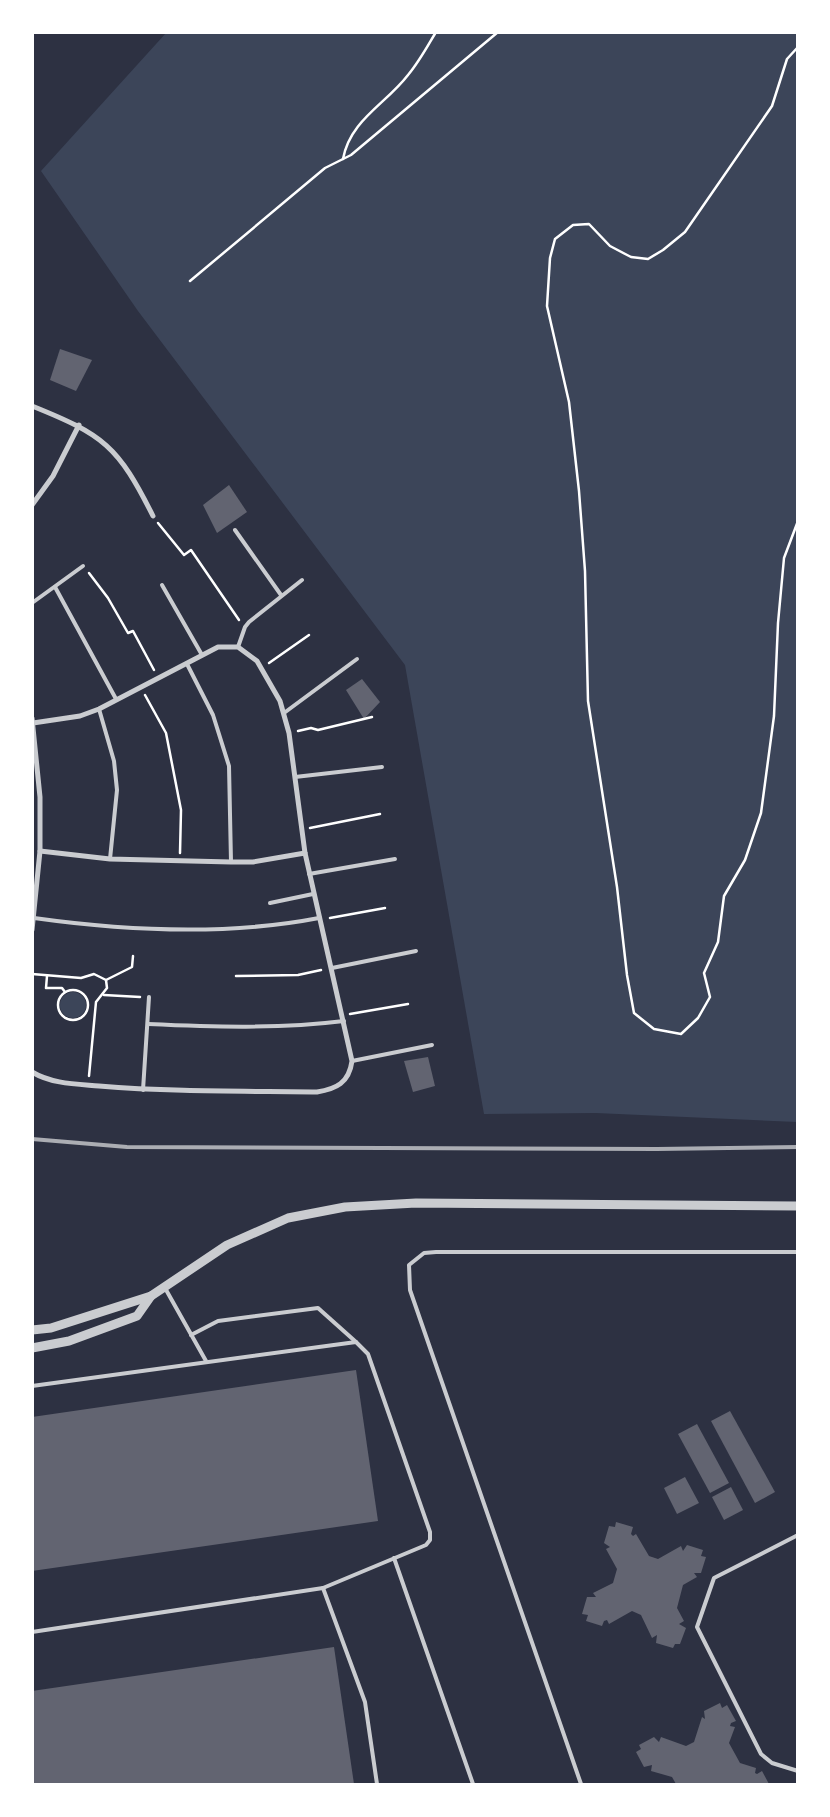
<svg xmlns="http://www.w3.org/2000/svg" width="830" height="1817" font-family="'Public Sans',sans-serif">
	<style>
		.green { fill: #3c4559 }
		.building { fill: #626471 }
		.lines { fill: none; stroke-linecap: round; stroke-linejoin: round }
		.path { stroke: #fff; stroke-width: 2.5 }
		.service { stroke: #caccd0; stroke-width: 4 }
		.minor { stroke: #caccd0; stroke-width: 5 }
		.tertiary { stroke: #caccd0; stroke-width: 9 }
		.rail { stroke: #abadb3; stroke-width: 4 }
	</style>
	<rect width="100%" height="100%" fill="#2d3142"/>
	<!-- green -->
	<g class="green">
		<polygon points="166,33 797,33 797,1122 596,1113 484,1114 405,665 138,311 41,171"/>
		<circle cx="73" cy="1005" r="13"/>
	</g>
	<!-- building -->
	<g class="building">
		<polygon points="60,349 92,360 76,391 50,380"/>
		<polygon points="229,485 247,512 217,533 203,505"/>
		<polygon points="362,679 380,702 364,719 346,690"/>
		<polygon points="428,1057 435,1086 413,1092 404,1061"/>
		<polygon points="356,1370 378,1521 32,1571 32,1417"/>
		<polygon points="730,1411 775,1492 755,1503 711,1421"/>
		<polygon points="697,1424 729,1483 710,1493 678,1434"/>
		<polygon points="685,1477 699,1503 677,1514 664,1488"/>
		<polygon points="731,1487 743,1510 724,1520 712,1497"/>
		<polygon points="616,1522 633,1527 631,1534 633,1536 636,1534 649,1556 658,1559 681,1546 683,1551 687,1545 703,1550 701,1556 706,1557 701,1573 694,1573 697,1577 683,1585 677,1608 684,1621 679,1624 686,1628 680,1644 675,1644 673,1648 656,1643 657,1635 652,1638 641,1615 632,1611 609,1624 607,1620 604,1621 602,1626 586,1621 588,1615 582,1614 587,1597 596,1597 593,1593 613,1583 617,1569 606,1549 610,1547 604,1543 609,1526 615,1527"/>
		<polygon points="334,1647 354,1784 33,1784 32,1691"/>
		<polygon points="720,1703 722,1708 727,1705 736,1721 731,1723 730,1726 735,1727 729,1743 740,1763 756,1768 755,1773 757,1774 762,1771 769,1784 676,1784 672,1777 651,1771 652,1765 644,1767 636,1752 641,1749 639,1745 654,1737 659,1742 661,1737 686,1746 694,1742 702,1717 705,1719 704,1711"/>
	</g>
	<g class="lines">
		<!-- path -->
		<g class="path">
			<polyline points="798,47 787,59 772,106 685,232 663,250 648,259 631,257 610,246 589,224 573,225 555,239 550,258 547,306 569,402 579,491 585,571 588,701 617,887 627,975 634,1013 654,1029 681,1034 698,1018 710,997 704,973 718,942 724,896 745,860 761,813 774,716 778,623 784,558 798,521"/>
			<path d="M343,159C350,120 386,104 408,75C419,62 427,47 436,32"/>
			<polyline points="190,281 325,168 351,155 498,32"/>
			<polyline points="158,523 184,555 191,550 239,620"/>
			<polyline points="89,573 108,598 128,633 133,631 154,670"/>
			<polyline points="269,663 309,635"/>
			<polyline points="145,695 166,733 181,810 180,853"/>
			<polyline points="298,731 311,728 318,730 372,717"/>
			<polyline points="310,828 380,814"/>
			<polyline points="330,918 385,908"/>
			<polyline points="32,974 81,978 94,974 106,980 107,988 96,1002 89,1076"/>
			<polyline points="47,976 46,988 62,988 65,992"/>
			<polyline points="236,976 298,975 321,970"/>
			<polyline points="106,980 132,967 133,956"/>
			<circle cx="73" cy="1005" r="15"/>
			<polyline points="104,995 140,997"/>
			<polyline points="350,1014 408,1004"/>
		</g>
		<!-- service -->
		<g class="service">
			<polyline points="235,530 281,595"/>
			<polyline points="162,585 202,655"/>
			<polyline points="55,587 116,699"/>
			<polyline points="32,603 83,566"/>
			<polyline points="238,647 245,627 249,622 302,580"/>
			<polyline points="187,664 213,715 229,766 231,862"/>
			<polyline points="99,709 114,761 117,790 110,859"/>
			<polyline points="284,713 357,659"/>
			<polyline points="295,777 382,767"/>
			<polyline points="309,874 395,859"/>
			<polyline points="270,903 313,894"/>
			<path d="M34,918C127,931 226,936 319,918"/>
			<polyline points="332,968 416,951"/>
			<path d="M148,1024C213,1027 279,1029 344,1021"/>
			<polyline points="352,1061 432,1045"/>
			<polyline points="143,1090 149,997"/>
			<polyline points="165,1288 206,1361"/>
			<polyline points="191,1335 218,1321 318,1308 356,1342"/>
			<polyline points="32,1386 356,1342 368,1354 430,1532 430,1540 426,1545 323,1588 32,1632"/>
			<polyline points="798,1535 714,1578 697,1627 761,1754 772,1763 798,1771"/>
			<polyline points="394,1558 473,1784"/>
			<polyline points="323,1588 365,1702 377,1784"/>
			<polyline points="581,1784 410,1290 409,1265 424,1253 436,1252 798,1252"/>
		</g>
		<!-- minor -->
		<g class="minor">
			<path d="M32,406C104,435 118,446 153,516"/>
			<polyline points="32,505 53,476 79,425"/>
			<polyline points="32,718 40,797 40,851 32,930"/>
			<polyline points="40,851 110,859 231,862 253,862 305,853"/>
			<path d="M32,1072C52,1084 76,1084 99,1086C171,1092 244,1091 317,1092C336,1089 349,1083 352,1061L305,853L289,733L280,701L257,661L238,647H218L99,709L80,716L33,723"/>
		</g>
		<!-- tertiary -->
		<g class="tertiary">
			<polyline points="32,1330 51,1328 151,1296 227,1245 288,1218 345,1207 416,1203 798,1206"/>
			<polyline points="32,1348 69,1341 137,1316 151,1296"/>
		</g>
		<!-- rail -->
		<polyline class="rail" points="32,1139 127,1147 657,1149 798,1147"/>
	</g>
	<!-- border -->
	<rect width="830" height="1817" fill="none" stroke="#ffffff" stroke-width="68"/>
</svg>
